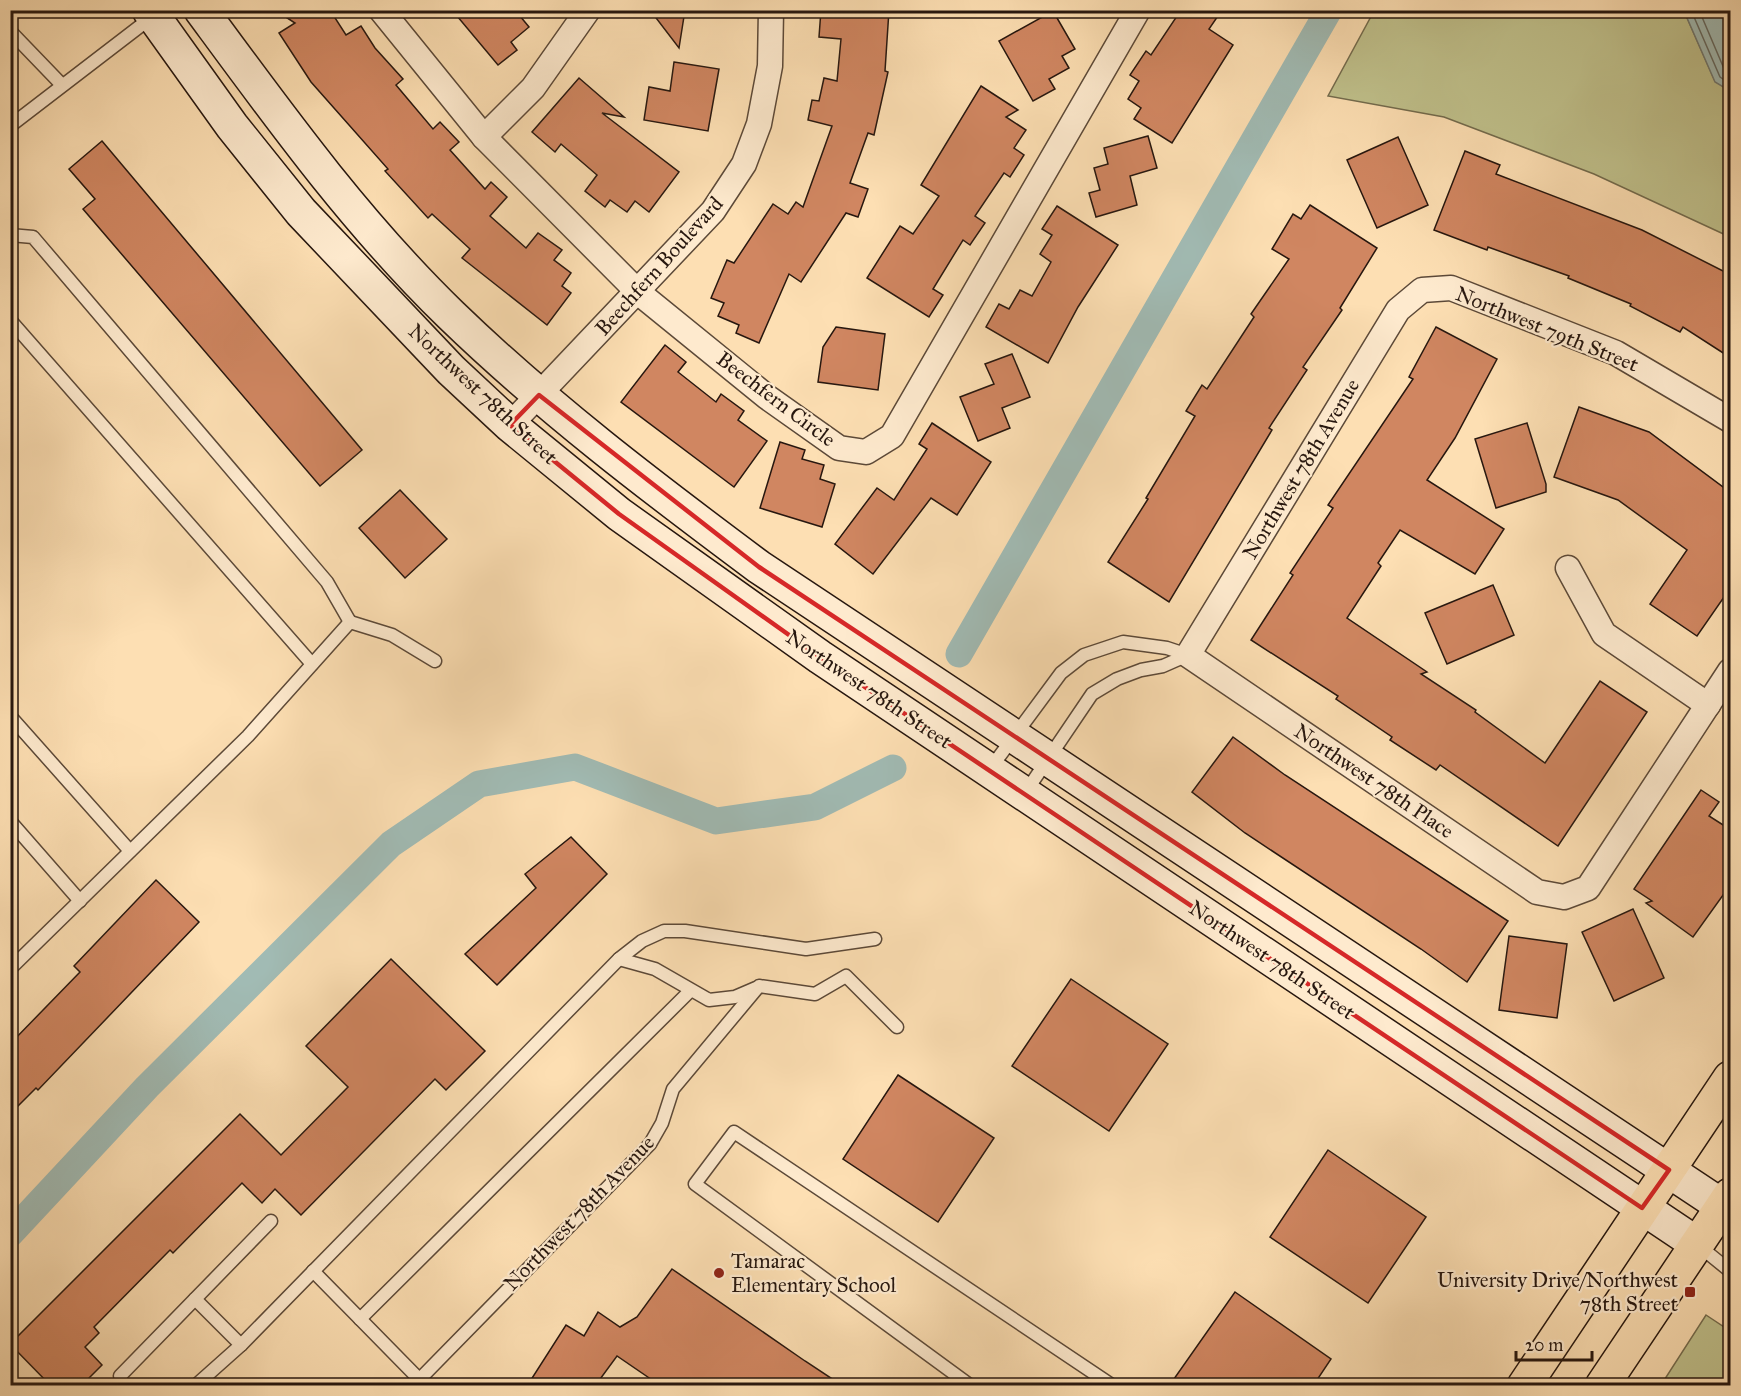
<svg xmlns="http://www.w3.org/2000/svg" width="1741" height="1396" font-family="'IM FELL Great Primer',serif">
	<style>
		.green { fill: #c0c18c; stroke: #746c4e; stroke-width: 1.5 }
		.water { fill: #a1bbb4; stroke: #707972; stroke-width: 1.5 }
		.lines { fill: none; stroke-linecap: round; stroke-linejoin: round }
		.shore { stroke: #646962; stroke-width: 1.5 }
		.canal { stroke: #a1bbb4; stroke-width: 27 }
		.building { fill: #d08661; stroke: #27170f; stroke-width: 1.5 }
		.lane-casing { stroke: #5c4938; stroke-width: 15 }
		.street-casing { stroke: #5c4938; stroke-width: 27 }
		.secondary-casing { stroke: #27170f; stroke-width: 36 }
		.primary-casing { stroke: #27170f; stroke-width: 36 }
		.lane { stroke: #feeace; stroke-width: 12 }
		.street { stroke: #feeace; stroke-width: 24 }
		.secondary { stroke: #feeace; stroke-width: 33 }
		.primary { stroke: #fddfb3; stroke-width: 33 }
		.marked { fill: none; stroke: #d62828; stroke-width: 4.5; stroke-linejoin: round }
		.poi-dot { fill: #8f2418; stroke: #feeace; stroke-width: 2 }
		.labels { text-anchor: middle; dominant-baseline: central; stroke-width: 4.5; stroke-linejoin: round; paint-order: stroke }
		.street-label { font-size: 21px; fill: #27170f; stroke: #feeace }
		.poi-label { font-size: 21px; fill: #27170f; stroke: #feeace; text-anchor: start }
	</style>
	<rect width="100%" height="100%" fill="#fddfb3"/>
	<filter id="stains"><feTurbulence type="fractalNoise" baseFrequency=".00333" numOctaves="4"/><feColorMatrix values="0 0 0 0 .2 0 0 0 0 .09 0 0 0 0 .02 0 0 0 .5 -.17"/></filter>
	<radialGradient id="worn" r=".72"><stop offset=".6" stop-color="#630" stop-opacity="0"/><stop offset="1" stop-color="#630" stop-opacity=".3"/></radialGradient>
	<!-- green -->
	<g class="green">
		<polygon points="1374,11 1684,11 1715,81 1730,91 1730,237 1594,174 1444,117 1328,96"/>
		<polygon points="1706,1315 1730,1331 1730,1385 1661,1385"/>
	</g>
	<!-- water -->
	<polygon class="water" points="1684,11 1730,11 1730,91 1715,82"/>
	<g class="lines">
		<!-- shore -->
		<g class="shore">
			<polyline points="1691,10 1720,77 1730,84"/>
			<polyline points="1699,10 1725,71 1730,75"/>
		</g>
		<!-- canal -->
		<g class="canal">
			<polyline points="959,654 1329,10"/>
			<polyline points="10,1234 147,1087 391,844 479,784 575,767 716,821 815,807 893,768"/>
		</g>
	</g>
	<!-- building -->
	<g class="building">
		<polygon points="275,10 330,10 346,35 361,26 375,48 403,79 396,85 433,129 440,122 459,142 450,150 485,189 491,182 507,197 490,216 526,248 538,233 562,250 554,260 571,273 562,286 571,293 547,325 462,258 470,249 432,214 428,218 385,171 388,169 311,82 279,33 295,23"/>
		<polygon points="452,10 515,10 529,27 511,42 517,50 498,65"/>
		<polygon points="650,10 685,10 679,48"/>
		<polygon points="821,10 889,10 885,71 888,72 874,135 868,133 850,183 868,189 858,217 846,213 801,282 789,274 759,343 736,333 739,325 718,316 724,303 711,298 727,260 734,263 773,204 788,214 796,202 803,207 832,126 808,120 812,100 819,101 824,78 837,81 841,39 819,37"/>
		<polygon points="1181,10 1222,10 1209,29 1233,45 1172,143 1134,119 1141,108 1128,99 1139,81 1130,75 1146,51 1151,55"/>
		<polygon points="1053,11 1075,49 1062,56 1069,68 1049,79 1055,89 1033,101 999,41"/>
		<polygon points="674,62 719,69 708,131 644,120 649,87 670,91"/>
		<polygon points="579,78 624,117 602,113 679,172 649,212 635,201 627,212 610,200 605,207 585,191 597,175 561,144 555,152 532,132"/>
		<polygon points="981,86 1018,110 1006,117 1026,130 1014,148 1024,155 1010,177 1004,173 975,216 985,223 970,245 963,240 933,289 943,295 929,317 867,278 900,226 913,234 939,196 921,185"/>
		<polygon points="1148,136 1157,168 1130,176 1137,205 1096,217 1089,193 1100,190 1094,168 1108,164 1104,148"/>
		<polygon points="1398,137 1428,205 1377,228 1347,160"/>
		<polygon points="102,141 362,450 320,486 83,209 95,199 69,169"/>
		<polygon points="1465,151 1500,165 1496,174 1642,230 1731,275 1731,358 1683,327 1680,332 1630,306 1631,304 1568,278 1569,276 1488,247 1487,250 1434,230"/>
		<polygon points="1310,205 1377,248 1340,308 1342,310 1303,367 1307,370 1269,428 1272,430 1169,602 1108,562 1148,499 1146,498 1195,416 1186,411 1202,385 1207,389 1254,317 1251,314 1289,259 1272,249 1293,214 1301,219"/>
		<polygon points="1057,206 1118,245 1078,307 1048,363 986,327 999,304 1009,309 1020,290 1032,296 1051,262 1040,254 1052,235 1042,229"/>
		<polygon points="836,327 885,334 878,390 818,382 823,347"/>
		<polygon points="1436,327 1497,359 1455,438 1427,480 1504,529 1475,574 1400,530 1378,563 1381,566 1347,618 1427,672 1421,674 1476,710 1475,712 1545,763 1600,681 1647,712 1558,846 1440,765 1436,770 1390,740 1392,737 1336,699 1338,696 1251,640 1293,575 1290,573 1333,508 1328,505 1413,379 1409,377"/>
		<polygon points="665,345 686,362 678,372 716,402 721,394 744,411 738,420 767,441 734,487 621,402"/>
		<polygon points="1012,354 1030,397 1002,408 1010,428 978,441 960,397 994,384 985,364"/>
		<polygon points="1579,407 1649,432 1731,493 1731,587 1697,636 1650,604 1687,550 1618,500 1554,477"/>
		<polygon points="932,423 991,462 957,515 931,498 873,574 835,544 877,488 894,500 927,449 919,444"/>
		<polygon points="1527,423 1546,484 1546,492 1496,508 1475,439"/>
		<polygon points="780,442 805,450 802,459 824,465 820,479 835,484 822,527 760,508"/>
		<polygon points="400,490 447,539 405,578 359,528"/>
		<polygon points="1493,585 1514,635 1447,664 1425,613"/>
		<polygon points="1233,737 1285,775 1508,921 1467,982 1421,949 1245,833 1192,792"/>
		<polygon points="1701,790 1719,802 1709,816 1731,830 1731,884 1693,937 1646,903 1652,901 1634,889"/>
		<polygon points="571,837 607,874 497,985 465,954 536,888 525,874"/>
		<polygon points="156,880 199,922 38,1090 36,1088 10,1114 10,1044 80,972 74,966"/>
		<polygon points="1633,909 1664,978 1614,1001 1582,932"/>
		<polygon points="1509,936 1567,944 1557,1018 1499,1010"/>
		<polygon points="391,959 485,1051 446,1090 435,1079 301,1215 275,1189 262,1203 242,1183 173,1253 170,1250 94,1327 99,1333 85,1347 102,1365 81,1386 51,1386 10,1344 240,1114 281,1155 348,1087 306,1046"/>
		<polygon points="1071,979 1168,1044 1109,1131 1012,1066"/>
		<polygon points="898,1075 994,1138 938,1222 843,1159"/>
		<polygon points="1328,1150 1426,1217 1368,1303 1270,1237"/>
		<polygon points="672,1269 805,1361 843,1386 661,1386 617,1356 595,1386 527,1386 566,1325 584,1336 598,1312 620,1327 637,1317"/>
		<polygon points="1235,1292 1331,1359 1313,1386 1169,1386"/>
	</g>
	<g class="lines">
		<!-- lane casing -->
		<g class="lane-casing">
			<g id="lane">
				<polyline points="10,31 62,85"/>
				<polyline points="10,126 152,17"/>
				<polyline points="10,235 33,237 327,582 350,622"/>
				<polyline points="10,320 312,664"/>
				<polyline points="10,716 130,851"/>
				<polyline points="990,769 1061,673 1084,655 1123,642 1167,648 1188,655"/>
				<polyline points="1025,793 1092,694 1117,679 1141,670 1163,666 1188,655"/>
				<polyline points="10,821 80,901"/>
				<polyline points="619,959 655,969 709,1000 735,997 756,988"/>
				<polyline points="10,969 248,736 350,622 392,635 435,661"/>
				<polyline points="1698,1245 1730,1271"/>
				<polyline points="313,1271 419,1379"/>
				<polyline points="195,1299 241,1345"/>
				<polyline points="360,1319 690,991"/>
				<polyline points="120,1376 271,1221"/>
				<polyline points="195,1386 241,1345 619,959 642,941 664,931 685,931 806,949 875,939"/>
				<polyline points="413,1386 650,1144 662,1123 673,1089 759,986 815,994 846,976 897,1027"/>
				<polyline points="971,1386 695,1184 734,1132 1113,1386"/>
			</g>
		</g>
		<!-- street casing -->
		<g class="street-casing">
			<g id="street">
				<polyline points="381,10 484,137 639,293 767,397 839,448 866,452 892,436 1138,10"/>
				<polyline points="484,137 533,88 588,10"/>
				<polyline points="1730,420 1616,353 1451,288 1422,290 1398,310 1188,655 1537,892 1564,897 1588,888 1730,671"/>
				<polyline points="510,425 713,211 744,164 759,124 770,66 771,10"/>
				<polyline points="1568,568 1604,634 1708,705"/>
			</g>
		</g>
		<!-- secondary casing -->
		<g class="secondary-casing">
			<g id="secondary">
				<polyline points="149,10 232,126 301,212 451,370 510,425 619,514 820,657 1697,1244"/>
				<path d="M201,10C279,116 356,223 451,315C546,407 653,488 759,567L1722,1206"/>
			</g>
		</g>
		<!-- primary casing -->
		<g class="primary-casing">
			<g id="primary">
				<polyline points="1524,1386 1730,1078"/>
				<polyline points="1602,1386 1730,1195"/>
			</g>
		</g>
		<!-- lane -->
		<use href="#lane" class="lane"/>
		<!-- street -->
		<use href="#street" class="street"/>
		<!-- secondary -->
		<use href="#secondary" class="secondary"/>
		<!-- primary -->
		<use href="#primary" class="primary"/>
	</g>
	<!-- marked area -->
	<path class="marked" d="M539,395L759,567L1669,1170L1642,1208L820,657L619,514L510,425Z"/>
	<!-- markers -->
	<g class="poi-dot">
		<circle cx="719" cy="1273" r="6"/>
		<rect x="1684" y="1286" width="12" height="12" rx="3"/>
	</g>
	<g class="labels">
		<!-- street labels -->
		<g class="street-label">
			<text transform="translate(659 266) rotate(-48)">Beechfern Boulevard</text>
			<text transform="translate(1547 329) rotate(22)">Northwest 79th Street</text>
			<text transform="translate(483 394) rotate(43)">Northwest 78th Street</text>
			<text transform="translate(776 399) rotate(37)">Beechfern Circle</text>
			<text transform="translate(1301 469) rotate(-59)">Northwest 78th Avenue</text>
			<text transform="translate(869 689) rotate(34)">Northwest 78th Street</text>
			<text transform="translate(1374 781) rotate(34)">Northwest 78th Place</text>
			<text transform="translate(1272 960) rotate(34)">Northwest 78th Street</text>
			<text transform="translate(579 1213) rotate(-46)">Northwest 78th Avenue</text>
		</g>
		<!-- poi labels -->
		<g class="poi-label">
			<text x="731" y="1261">Tamarac<tspan x="731" dy="24">Elementary School</tspan></text>
			<text x="1678" y="1280" text-anchor="end">University Drive/Northwest<tspan x="1678" dy="24">78th Street</tspan></text>
		</g>
	</g>
	<!-- margin -->
	<rect width="1741" height="1396" fill="none" stroke="#fddfb3" stroke-width="36"/>
	<rect x="12" y="12" width="1717" height="1372" fill="none" stroke="#27170f" stroke-width="3"/>
	<rect x="18" y="18" width="1705" height="1360" fill="none" stroke="#27170f" stroke-width="1.5"/>
	<!-- scale -->
	<path d="M1516 1351v9h76v-9" fill="none" stroke="#27170f" stroke-width="3"/>
	<text x="1525" y="1351" font-size="18" fill="#27170f" stroke="#feeace" stroke-width="4.5" paint-order="stroke">20 m</text>
	<rect width="100%" height="100%" filter="url(#stains)"/>
	<rect width="100%" height="100%" fill="url(#worn)"/>
</svg>
